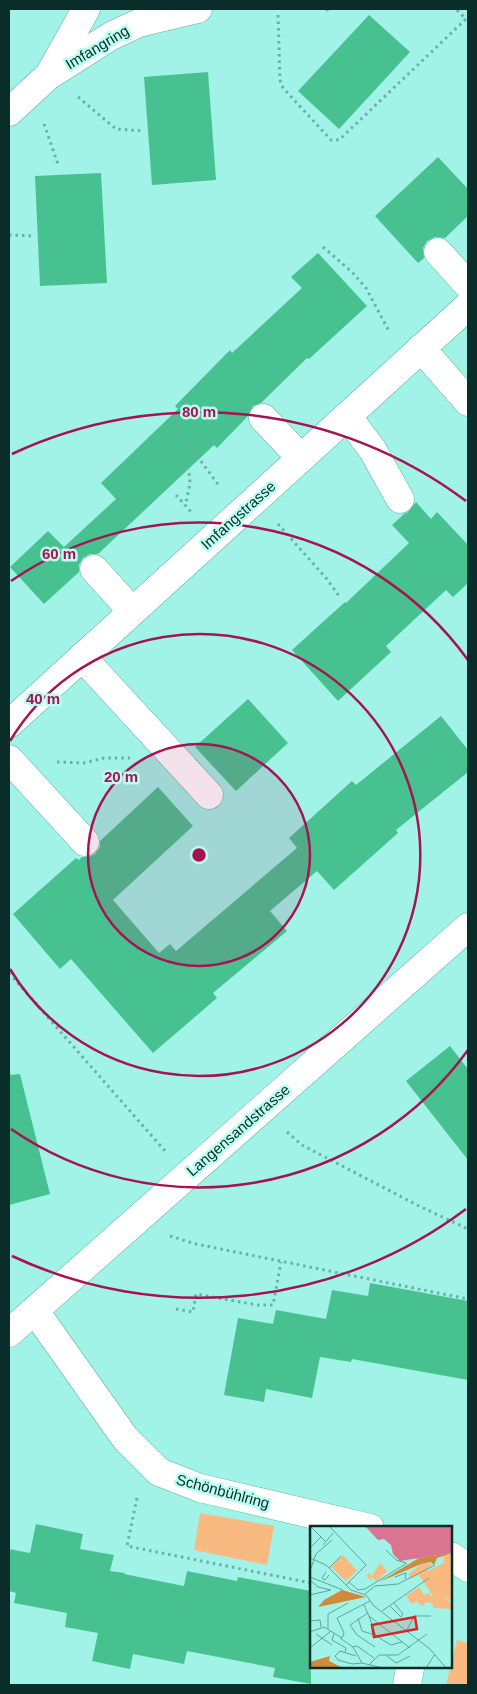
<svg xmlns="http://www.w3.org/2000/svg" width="477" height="1694" font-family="Helvetica,sans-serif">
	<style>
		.green { fill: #f8ba81 }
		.building { fill: #48c191 }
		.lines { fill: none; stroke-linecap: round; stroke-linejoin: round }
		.minor-casing { stroke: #5eb0a4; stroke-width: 29 }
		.path { stroke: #6cafa5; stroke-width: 3; stroke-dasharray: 2.5 4; stroke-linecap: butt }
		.minor { stroke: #fff; stroke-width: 28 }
		.ring { fill: none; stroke: #a61351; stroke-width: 2.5 }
		.labels { text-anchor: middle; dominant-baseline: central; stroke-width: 5; stroke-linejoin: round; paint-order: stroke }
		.street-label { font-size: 15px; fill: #092d29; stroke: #bcfdf2 }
		.inset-road { fill: none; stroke: #64a49a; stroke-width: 1 }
		.view { fill: #d62828; fill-opacity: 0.15; stroke: #d62828; stroke-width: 2.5 }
		.inset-edge { fill: none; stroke: #092d29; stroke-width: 2.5 }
		.centre { fill: #a61351; stroke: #bcfdf2; stroke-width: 2.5 }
		.ring-label { font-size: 15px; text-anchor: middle; font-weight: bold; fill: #a61351; stroke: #bcfdf2; stroke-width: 5; stroke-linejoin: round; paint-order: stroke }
	</style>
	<rect width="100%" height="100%" fill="#a0f3e6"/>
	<!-- green -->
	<g class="green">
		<polygon points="200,1513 274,1526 267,1565 194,1550"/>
		<polygon points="457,1640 468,1643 468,1685 446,1685"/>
	</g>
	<!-- building -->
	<g class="building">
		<polygon points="369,15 410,52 339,129 298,91"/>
		<polygon points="208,72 216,180 152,185 144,77"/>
		<polygon points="438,157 468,189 468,216 445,238 435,237 427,241 423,248 424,258 418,263 375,216"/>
		<polygon points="101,173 107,283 40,286 35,176"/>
		<polygon points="318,253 367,306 309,359 307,358 261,403 253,406 248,416 217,448 214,445 98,554 90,554 83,558 79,565 79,572 44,604 10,567 48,531 64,547 116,499 101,483 178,409 175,406 230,350 232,353 302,288 291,277"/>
		<polygon points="416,502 431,519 437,512 468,545 468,583 453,597 446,590 386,646 391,652 338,701 292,650 345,602 346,603 409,543 392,525 404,514 408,512"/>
		<polygon points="248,699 288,743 236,791 195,747"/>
		<polygon points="441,716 468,750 468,772 396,830 398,833 334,890 317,871 270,911 287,931 213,993 217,998 153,1053 71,959 60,969 13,914 76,858 79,860 82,857 89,857 95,854 100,847 100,841 158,787 193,826 113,900 159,953 170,944 176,951 297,848 289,838 352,781 356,785"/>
		<polygon points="450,1046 468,1069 468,1160 406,1081"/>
		<polygon points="20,1074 50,1194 9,1205 9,1075"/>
		<polygon points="370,1283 468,1301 468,1380 352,1359 351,1362 320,1357 312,1398 266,1389 264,1402 224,1395 238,1318 273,1324 276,1310 326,1319 332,1290 368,1296"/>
		<polygon points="36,1524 83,1534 80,1549 114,1555 110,1571 125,1573 124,1574 184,1586 187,1571 237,1581 238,1577 311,1591 311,1684 273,1677 275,1668 187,1651 184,1664 133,1654 130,1669 92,1661 98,1633 65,1627 67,1613 14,1603 16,1593 9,1591 9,1549 30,1553"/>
	</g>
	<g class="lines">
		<!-- minor casing -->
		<g class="minor-casing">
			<g id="minor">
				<polyline points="49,75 86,9"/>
				<polyline points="9,112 48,76 111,36 139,23 198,9"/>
				<polyline points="438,252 468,285"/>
				<polyline points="421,348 468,402"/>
				<polyline points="347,416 372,449 400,499"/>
				<polyline points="263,418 301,458"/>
				<polyline points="94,569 132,611"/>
				<polyline points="82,657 209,795"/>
				<polyline points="9,724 468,306"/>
				<polyline points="9,759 85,842"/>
				<polyline points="35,1311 125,1438 159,1472 200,1488 370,1528"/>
				<polyline points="9,1333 468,927"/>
				<polyline points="451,1556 468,1568"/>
				<polyline points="407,1685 410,1668"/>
			</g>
		</g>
		<!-- path -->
		<g class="path">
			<polyline points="327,9 328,11"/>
			<polyline points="278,15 280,80 283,88 331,140 339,140 466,19 456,9"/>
			<polyline points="78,97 116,129 143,131"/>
			<polyline points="44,124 59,167"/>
			<polyline points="9,235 34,236"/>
			<polyline points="323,247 352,272 366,288 390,333"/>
			<polyline points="175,417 178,430 220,487"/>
			<path d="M171,455C196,470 191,481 185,506"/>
			<polyline points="176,495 192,513"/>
			<polyline points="278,524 326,578 339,596"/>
			<polyline points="57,762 84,763 104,758 130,758"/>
			<polyline points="9,973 165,1151"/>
			<polyline points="287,1132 302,1145 417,1205 468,1229"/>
			<polyline points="170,1236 196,1244 468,1299"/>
			<polyline points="176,1309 193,1312 196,1294 257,1305 273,1305 281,1262"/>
			<polyline points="137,1498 127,1546 311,1583"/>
		</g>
		<!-- minor -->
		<use href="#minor" class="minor"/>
	</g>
	<!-- distance rings -->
	<circle cx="199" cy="855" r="111" fill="#a61351" fill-opacity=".12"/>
	<g class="ring">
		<circle cx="199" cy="855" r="111"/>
		<path d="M10 741A221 221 0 1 1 10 969"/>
		<path d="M468 1050A332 332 0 0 1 11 1129M11 581A332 332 0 0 1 468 660"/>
		<path d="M466 1209A443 443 0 0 1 12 1256M12 454A443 443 0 0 1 466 501"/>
	</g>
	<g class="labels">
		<!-- street labels -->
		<g class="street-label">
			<text transform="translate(97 47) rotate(-31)">Imfangring</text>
			<text transform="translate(238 515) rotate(-42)">Imfangstrasse</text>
			<text transform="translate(238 1130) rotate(-41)">Langensandstrasse</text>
			<text transform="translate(223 1491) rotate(15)">Schönbühlring</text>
		</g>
	</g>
	<!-- overview -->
	<g transform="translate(310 1526)">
		<rect width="142" height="142" fill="#a0f3e6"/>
		<path d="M142,27V71L141,74L133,71L141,76L142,83L123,82V78L118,76L111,80L107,75L102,78L96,70L109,61L114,69L118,67L124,72L109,49L99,53V48L111,38L123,37L116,46L128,40L134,36L133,29ZM33,29L47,45L36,55L21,41ZM70,37L77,45L66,55L61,50L62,55L56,50L59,47L62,50Z" fill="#f8ba81"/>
		<path d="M142,27L127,32L124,39L121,36L111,38L69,56L109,32ZM32,64L56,71L8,81L14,74ZM20,130L19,135L33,142H0V136Z" fill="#d3883a"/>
		<path d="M55,0H142V27L90,35L83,28L81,19L74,13L68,14Z" fill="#da7490"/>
		<path class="inset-road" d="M0,0L15,15M19,0L56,39L36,59M13,19L23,7M0,22L11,11M76,24L86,34L96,37M0,32L16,39L41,64L56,69L64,80L120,123L136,142M19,42L31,30M0,45L6,28L22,14M16,46L12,52L15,54L19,49M0,51L33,64M85,51L96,47L95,53M0,54L8,61L21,64L0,69M39,56L48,64L55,63L97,37M55,68L65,60L88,58L125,39M54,79L59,90L100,122M80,80L91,91L93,88L84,77M72,85L119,52M58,87L40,99L47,109L65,121M59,90L66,110L81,119L92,116M48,92L52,105L65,109M0,95L10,94L11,101M18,103V88L38,77M97,104L104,90H121M0,106L14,101L32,112L34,107L27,92L60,75M6,108L22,119M24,108L22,114L36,122L35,126M30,112L43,121L52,137L73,142M43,121L47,120L64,132M0,122L21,105M46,130L30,125L25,130L28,134L42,138L52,137M77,130L86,137L100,130M59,139L69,129H88L117,108M116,142L125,128"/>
		<path class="view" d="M105,91L107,103L64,111L62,99Z"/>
		<rect width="142" height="142" class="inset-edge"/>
	</g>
	<circle cx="199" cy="855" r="8" class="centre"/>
	<g class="ring-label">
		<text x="199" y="417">80 m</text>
		<text x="59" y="559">60 m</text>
		<text x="43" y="704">40 m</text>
		<text x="121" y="782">20 m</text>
	</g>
	<!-- border -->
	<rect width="477" height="1694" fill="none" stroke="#092d29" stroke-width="20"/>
</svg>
